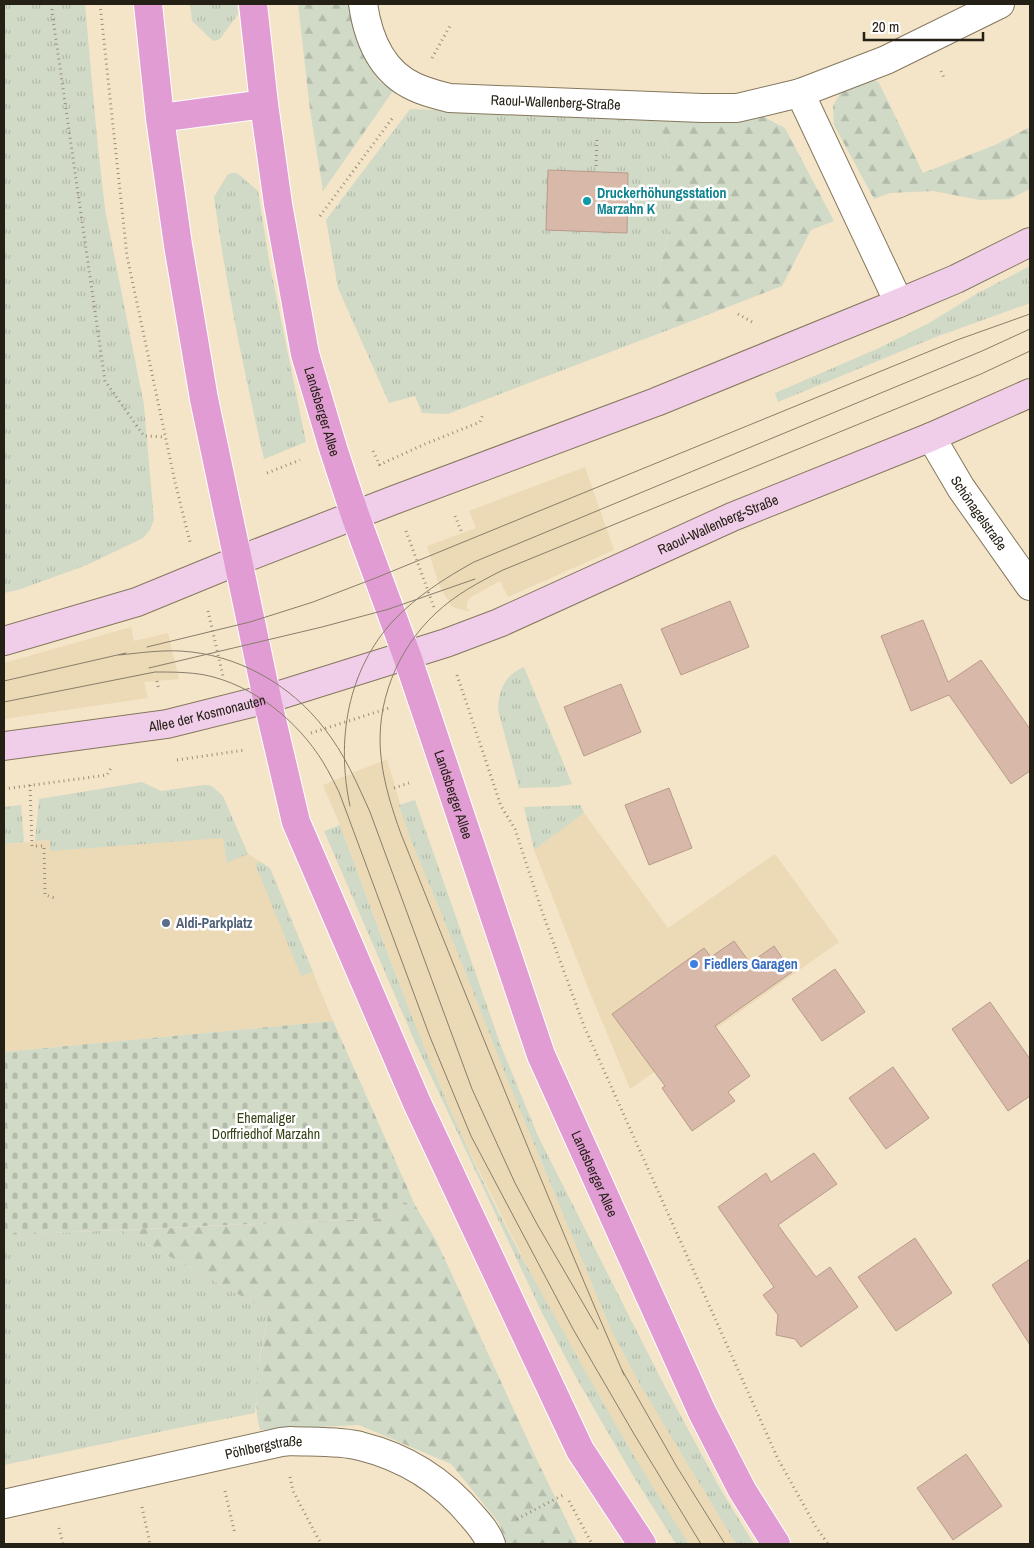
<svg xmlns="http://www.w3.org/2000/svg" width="1034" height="1548" font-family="'Archivo Narrow',sans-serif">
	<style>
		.built { fill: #ecd9b5 }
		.grass { fill: url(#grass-tufts) }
		.forest { fill: url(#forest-firs) }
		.cemetery { fill: url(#cemetery-stones) }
		.building { fill: #d8b9a9; stroke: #b89b8b }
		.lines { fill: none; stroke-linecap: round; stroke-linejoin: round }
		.street-casing { stroke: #85775d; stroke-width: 30 }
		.secondary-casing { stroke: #85775d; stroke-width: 30 }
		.primary-casing { stroke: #fff; stroke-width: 30 }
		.path { stroke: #998e79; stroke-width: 3; stroke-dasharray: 1 4; stroke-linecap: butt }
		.street { stroke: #fff; stroke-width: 28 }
		.secondary { stroke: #f0cee9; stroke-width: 28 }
		.primary { stroke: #e19dd3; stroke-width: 28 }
		.tram { stroke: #887e6b; stroke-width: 1 }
		.culture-dot { fill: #0f9aa8; stroke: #fff; stroke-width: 2 }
		.service-dot { fill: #5c6f8a; stroke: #fff; stroke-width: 2 }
		.shop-dot { fill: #3f7fe0; stroke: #fff; stroke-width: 2 }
		.labels { text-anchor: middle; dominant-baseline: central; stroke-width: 5; stroke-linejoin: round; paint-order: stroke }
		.street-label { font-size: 14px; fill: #252015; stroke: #fff }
		.culture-label { font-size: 14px; font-weight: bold; fill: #0d838f; stroke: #fff; text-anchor: start }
		.service-label { font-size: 14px; font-weight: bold; fill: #4e5e75; stroke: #fff; text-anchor: start }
		.shop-label { font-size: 14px; font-weight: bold; fill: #366cbe; stroke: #fff; text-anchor: start }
		.park-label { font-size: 14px; fill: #334315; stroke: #fff }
	</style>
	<defs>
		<pattern id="grass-tufts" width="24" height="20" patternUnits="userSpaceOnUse" patternTransform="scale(1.25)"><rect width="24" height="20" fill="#d1dac7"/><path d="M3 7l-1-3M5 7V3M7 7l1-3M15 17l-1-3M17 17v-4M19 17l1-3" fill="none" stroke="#b3bbaa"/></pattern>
		<pattern id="forest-firs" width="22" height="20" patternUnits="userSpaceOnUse" patternTransform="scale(1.25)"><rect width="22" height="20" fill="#d1dac7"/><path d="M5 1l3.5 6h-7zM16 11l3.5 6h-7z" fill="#b3bbaa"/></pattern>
		<pattern id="cemetery-stones" width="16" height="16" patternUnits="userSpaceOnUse" patternTransform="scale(1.25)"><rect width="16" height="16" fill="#d1dac7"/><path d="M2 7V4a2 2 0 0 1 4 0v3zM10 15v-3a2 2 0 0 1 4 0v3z" fill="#b3bbaa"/></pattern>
	</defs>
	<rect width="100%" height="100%" fill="#f4e5c8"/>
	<!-- built -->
	<g class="built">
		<polygon points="585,467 614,550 508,597 500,581 471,597 467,602 467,608 471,612 452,607 439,585 427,546 476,528 469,511"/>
		<polygon points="131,627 134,641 168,633 179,679 144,682 148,698 4,719 4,663"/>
		<polygon points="387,759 410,838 464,969 505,1074 611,1330 643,1390 736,1544 689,1544 662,1503 597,1392 536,1283 462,1137 420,1038 340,825 323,785"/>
		<polygon points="584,813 668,928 775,854 839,942 630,1089 587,985 534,850"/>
		<polygon points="235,824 248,854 270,868 333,1021 4,1052 4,844"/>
	</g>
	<!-- grass -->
	<g class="grass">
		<polygon points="4,4 85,4 97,138 105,209 144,405 154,520 150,530 143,538 87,565 18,590 4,593"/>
		<polygon points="190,4 237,4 238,14 220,39 213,41 192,21"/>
		<polygon points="410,109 660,118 673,169 673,214 658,274 662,302 676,327 448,414 422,413 415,396 389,403 338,288 326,220"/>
		<path d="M232,173H237L258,191L270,266L306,442L264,459C244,372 226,285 214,197L228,174Z"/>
		<polygon points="1030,266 1030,303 936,337 778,402 775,393 879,348 929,323 978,293"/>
		<path d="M524,667L572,784L557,787L519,788L498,710C498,690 506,674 524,667Z"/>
		<polygon points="142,782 161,791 203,785 209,785 213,787 223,796 248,854 227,863 223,838 50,851 50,840 35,841 39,799"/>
		<polygon points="415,800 501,1046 538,1136 664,1385 721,1490 754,1544 736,1544 643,1390 611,1330 505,1074 464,969 410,838 399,805"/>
		<polygon points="21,805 24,842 4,844 4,807"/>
		<polygon points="581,805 584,813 534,850 524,807"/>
		<path d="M340,825C379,929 416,1034 462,1136C492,1204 529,1271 566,1336C605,1407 645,1476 689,1544H676L632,1474L578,1381L542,1313L415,1042L324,831Z"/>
		<polygon points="260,862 270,868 313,972 301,976 255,864"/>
		<polygon points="121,1230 269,1311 260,1355 255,1413 173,1429 4,1465 4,1235"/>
	</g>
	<!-- forest -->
	<g class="forest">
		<polygon points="298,4 351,4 367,64 380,82 393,91 323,191 310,110"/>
		<polygon points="871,77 879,83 923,173 995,145 1030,127 1030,189 1010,199 980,200 933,191 890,193 874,199 834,125 833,106 842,90"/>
		<polygon points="764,117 785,128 834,221 811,230 782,286 676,327 662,302 658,274 673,214 673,169 660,118"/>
		<path d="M400,1204L415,1205L437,1242L535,1456L578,1544H506L499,1523L451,1464L359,1425L260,1430C250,1394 262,1348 269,1311L121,1230L387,1218Z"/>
	</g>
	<!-- cemetery -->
	<polygon class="cemetery" points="333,1021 415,1205 400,1204 387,1218 4,1235 4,1052"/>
	<!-- building -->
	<g class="building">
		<polygon points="548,170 628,173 627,233 546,230"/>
		<polygon points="730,601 749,647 681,675 661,629"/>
		<polygon points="923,620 948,682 981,660 1030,729 1030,771 1011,784 949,695 911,711 881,636"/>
		<polygon points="621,684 641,732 584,756 564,707"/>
		<polygon points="669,788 692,848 649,865 625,805"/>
		<polygon points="734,941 750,963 774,946 792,972 715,1026 750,1076 728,1092 735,1101 692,1131 662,1088 665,1086 612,1014 704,948 711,957"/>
		<polygon points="835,969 865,1012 822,1041 792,999"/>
		<polygon points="990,1002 1030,1059 1030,1096 1008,1111 952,1029"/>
		<polygon points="893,1067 929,1118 886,1149 849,1098"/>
		<polygon points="814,1153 837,1184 778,1225 816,1277 830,1267 858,1307 801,1347 795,1339 776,1335 778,1315 763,1295 774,1287 718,1207 766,1173 771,1182"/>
		<polygon points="915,1238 952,1293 896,1331 858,1277"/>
		<polygon points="1030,1259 1030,1345 992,1285"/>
		<polygon points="966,1454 1002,1506 953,1540 917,1488"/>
	</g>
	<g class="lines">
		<!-- street casing -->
		<g class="street-casing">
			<g id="street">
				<path id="s1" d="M363,4C368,38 381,72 415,87C425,92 438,95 449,98L702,108H737L800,93L886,60L1000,4"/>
				<polyline points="800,93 899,303"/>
				<path id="s2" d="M931,437L961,488L1030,586"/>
				<path id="s3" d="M4,1504L281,1442L291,1441C311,1442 343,1441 360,1446C405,1457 443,1481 472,1516C480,1525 487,1533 491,1544"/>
			</g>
		</g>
		<!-- secondary casing -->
		<g class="secondary-casing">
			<g id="secondary">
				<polyline points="4,641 137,602 237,561 394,500 656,402 899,303 956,279 1030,242"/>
				<path id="s4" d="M4,746L167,724L267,699L446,643L499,623L732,517L931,437L1030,393"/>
			</g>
		</g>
		<!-- primary casing -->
		<g class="primary-casing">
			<g id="primary">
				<polyline points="148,4 160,118 178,245 204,399 268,703 296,822 417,1103 580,1450 642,1544"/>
				<path id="s5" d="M253,4L264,104L278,204L305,354L333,448L355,515L407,656L541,1055L702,1412L742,1490L776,1544"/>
				<polyline points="160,118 264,104"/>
			</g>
		</g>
		<!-- path -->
		<g class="path">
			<polyline points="52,4 52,12 105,381 144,436 165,437"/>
			<polyline points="100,4 127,256 175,482 190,542"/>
			<polyline points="432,58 450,26"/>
			<polyline points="941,71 944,78"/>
			<polyline points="596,166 597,139"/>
			<polyline points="320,216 394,116"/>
			<polyline points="738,314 754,323"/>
			<polyline points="373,451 381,468"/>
			<polyline points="379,465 425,444 480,422 483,414"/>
			<polyline points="267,473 300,460"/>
			<polyline points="455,516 462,533"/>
			<polyline points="406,531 435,610"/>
			<polyline points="208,611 223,676"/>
			<polyline points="457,675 501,806 515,829 544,917 584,1026 778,1459 816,1527 828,1544"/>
			<polyline points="157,681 159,690"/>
			<polyline points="311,733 389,708"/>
			<polyline points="177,760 245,750"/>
			<polyline points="30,785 32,846 44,846 45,895 55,898"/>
			<polyline points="394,788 409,783"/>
			<polyline points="4,789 107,775 111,768 114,768"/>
			<polyline points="290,1477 293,1491 321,1544"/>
			<polyline points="225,1491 235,1534"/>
			<polyline points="569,1501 592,1544"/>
			<polyline points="142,1507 150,1544"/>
			<polyline points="517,1519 565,1494"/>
			<polyline points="59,1528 63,1544"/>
		</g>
		<!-- street -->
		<use href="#street" class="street"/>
		<!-- secondary -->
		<use href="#secondary" class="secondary"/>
		<!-- primary -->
		<use href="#primary" class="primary"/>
		<!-- tram -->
		<g class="tram">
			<polyline points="147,647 250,622 313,602 378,577 957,340 1030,314"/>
			<path d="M119,655C139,653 160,650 180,651C237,654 290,684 324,728C344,753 357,783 370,812L472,1089L515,1183L537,1224L598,1329"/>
			<polyline points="149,668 322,627 389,609 475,579"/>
			<polyline points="4,681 126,653"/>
			<path d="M4,702L155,672C172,672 188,672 205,675C253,685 297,720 323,762C329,772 334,782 339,792L430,1037L471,1136L573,1329L634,1434L701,1544"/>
			<path d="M350,806C336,741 347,670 394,620C417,596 445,578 474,562L982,351L1030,329"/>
			<polyline points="622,1370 677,1467 725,1544"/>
			<path d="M624,1375C546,1196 474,1015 401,834C392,809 384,784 381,757C375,704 397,649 436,613C455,595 479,582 503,570L981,374L1030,351"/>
		</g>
	</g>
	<!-- markers -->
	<circle class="culture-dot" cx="587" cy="201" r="5"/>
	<circle class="service-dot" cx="166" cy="923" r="5"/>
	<circle class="shop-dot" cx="694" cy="964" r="5"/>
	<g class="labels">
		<!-- street labels -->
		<g class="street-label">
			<text stroke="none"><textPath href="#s1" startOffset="245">Raoul-Wallenberg-Straße</textPath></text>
			<text stroke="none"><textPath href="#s5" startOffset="414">Landsberger Allee</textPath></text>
			<text stroke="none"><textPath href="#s2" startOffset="90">Schönagelstraße</textPath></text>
			<text stroke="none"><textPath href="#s4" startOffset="752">Raoul-Wallenberg-Straße</textPath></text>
			<text stroke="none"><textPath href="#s4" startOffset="206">Allee der Kosmonauten</textPath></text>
			<text stroke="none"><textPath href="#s5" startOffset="819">Landsberger Allee</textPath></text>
			<text stroke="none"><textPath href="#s5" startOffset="1224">Landsberger Allee</textPath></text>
			<text stroke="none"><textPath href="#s3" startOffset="266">Pöhlbergstraße</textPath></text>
		</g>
		<!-- culture labels -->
		<g class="culture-label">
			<text x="597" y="193">Druckerhöhungsstation<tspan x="597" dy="16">Marzahn K</tspan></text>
		</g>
		<!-- service labels -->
		<g class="service-label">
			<text x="176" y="923">Aldi-Parkplatz</text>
		</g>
		<!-- shop labels -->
		<g class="shop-label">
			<text x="704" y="964">Fiedlers Garagen</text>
		</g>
		<!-- park labels -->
		<g class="park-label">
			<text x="266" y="1118">Ehemaliger<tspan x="266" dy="16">Dorffriedhof Marzahn</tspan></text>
		</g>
	</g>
	<!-- border -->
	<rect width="1034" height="1548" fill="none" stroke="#252015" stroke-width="10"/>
	<!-- scale -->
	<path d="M864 32v8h119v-8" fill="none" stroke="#252015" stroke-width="2.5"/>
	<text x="872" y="32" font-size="15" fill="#252015" stroke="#ffffff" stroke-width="4" paint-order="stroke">20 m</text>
</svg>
